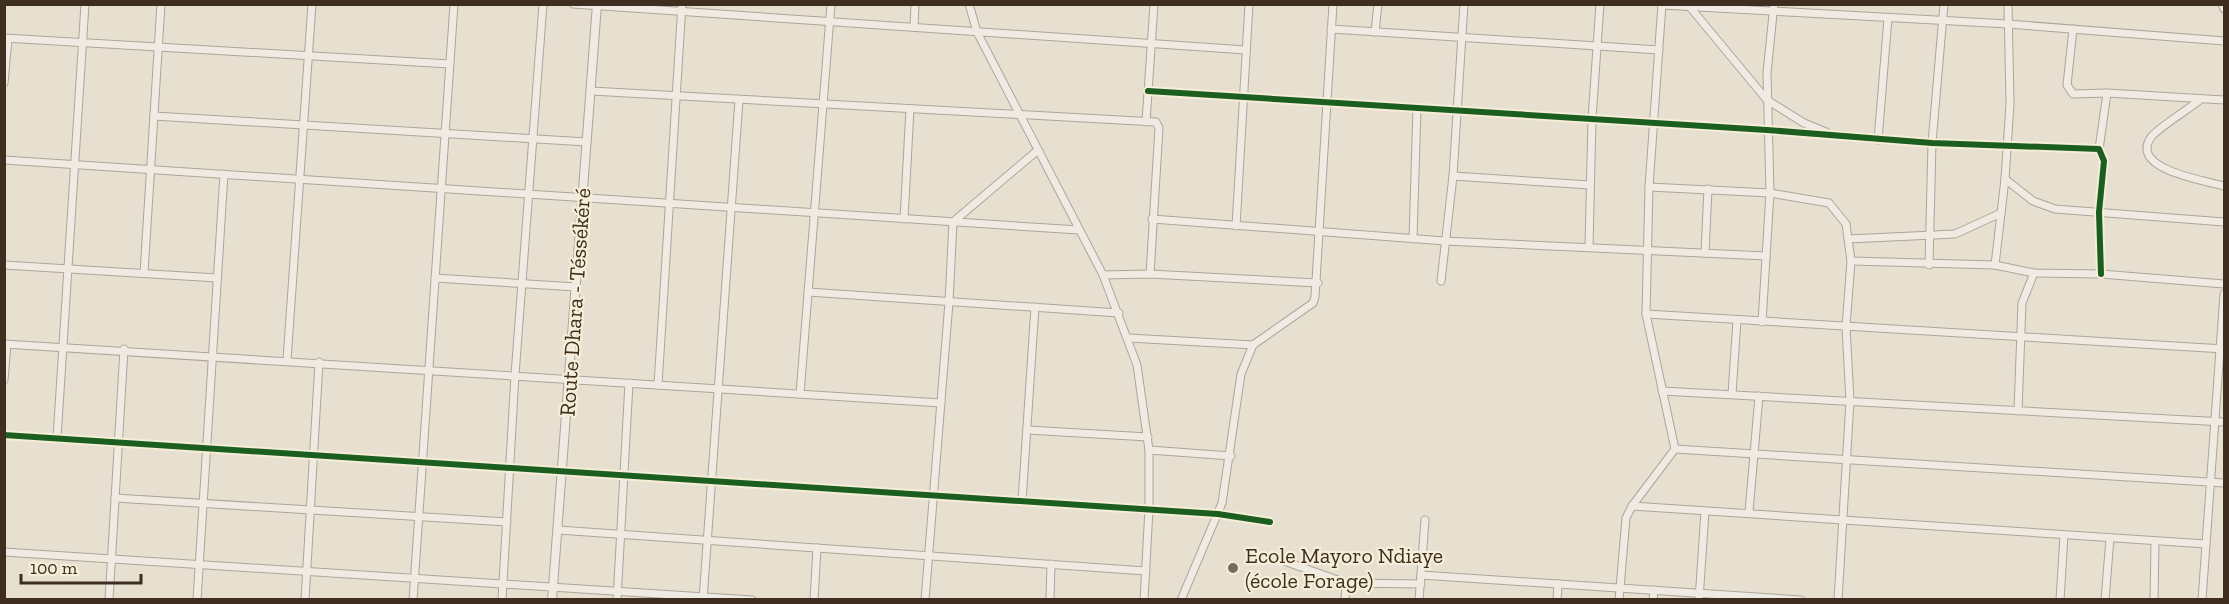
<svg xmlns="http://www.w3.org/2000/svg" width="2229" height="604" font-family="'Zilla Slab',serif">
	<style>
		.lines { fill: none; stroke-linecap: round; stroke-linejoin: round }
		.minor-casing { stroke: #ada599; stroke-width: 9 }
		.tertiary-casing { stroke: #ada599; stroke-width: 10 }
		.minor { stroke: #efebe3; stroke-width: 7 }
		.tertiary { stroke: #efebe3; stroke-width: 8 }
		.cycleway-casing { stroke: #f7eed8; stroke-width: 10 }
		.cycleway { stroke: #1b5e20; stroke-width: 6 }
		.poi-dot { fill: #786c5e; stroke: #f7eed8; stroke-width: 2 }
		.labels { text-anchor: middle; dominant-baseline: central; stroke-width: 4.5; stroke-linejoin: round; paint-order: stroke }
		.street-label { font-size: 22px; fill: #3d2e20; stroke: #f7eed8 }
		.poi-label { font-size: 22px; fill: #3d2e20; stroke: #f7eed8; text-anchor: start }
	</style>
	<rect width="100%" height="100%" fill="#e7e0d1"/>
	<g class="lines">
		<!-- minor casing -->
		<g class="minor-casing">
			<g id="minor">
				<polyline points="573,4 1246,50"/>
				<polyline points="969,4 977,32 1103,275 1137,365 1149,450 1149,509 1144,600"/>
				<polyline points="2222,4 2224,9"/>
				<polyline points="1662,5 2008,24 2224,41"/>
				<polyline points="1689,6 1767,100 1804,123 1826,132"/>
				<polyline points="914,27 915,4"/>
				<polyline points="1331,29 1659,50"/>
				<polyline points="2073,29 2067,85 2073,94 2107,93"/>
				<polyline points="1375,32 1378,4"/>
				<polyline points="4,38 450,64"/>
				<polyline points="4,83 8,39"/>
				<polyline points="591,91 1156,122 1159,128 1150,274"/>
				<polyline points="1148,91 1767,130 1932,143 2099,149 2104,161 2099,212 2101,274"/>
				<path d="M2201,99C2189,109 2161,126 2152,136C2126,169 2207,181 2224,186"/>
				<polyline points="154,116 587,142"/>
				<polyline points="1146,122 1154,4"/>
				<polyline points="1878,140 1888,18"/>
				<polyline points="2099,149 2107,93 2224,100"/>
				<polyline points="4,160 1079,230"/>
				<polyline points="1453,176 1590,185"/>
				<polyline points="2005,179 2033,201 2055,209 2224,222"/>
				<polyline points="1649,187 1770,193 1829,203 1846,224 1851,261 1846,327 1850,401 1838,600"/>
				<polyline points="904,219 910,109"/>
				<polyline points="1152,219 1445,241 1766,256"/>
				<polyline points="1236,226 1249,4"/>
				<polyline points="1413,239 1417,108"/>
				<polyline points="1848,239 1955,234 2001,213"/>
				<polyline points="1589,247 1592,119 1600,4"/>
				<polyline points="1705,253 1708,189"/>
				<polyline points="1851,261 1995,265 2034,273 2101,274 2224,284"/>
				<polyline points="4,265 217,278"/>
				<polyline points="1929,265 1932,143 1944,4"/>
				<polyline points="1995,265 2005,179 2010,104 2008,4"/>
				<polyline points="144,273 161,4"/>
				<polyline points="1103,275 1150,274 1318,283"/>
				<polyline points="435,278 576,287"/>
				<polyline points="1441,281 1453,176 1464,4"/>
				<polyline points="808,292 1119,313"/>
				<polyline points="1646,314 2224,349"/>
				<polyline points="1762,322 1770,193 1767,73 1774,4"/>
				<polyline points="1129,338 1253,345"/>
				<polyline points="4,344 941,403"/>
				<polyline points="287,360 312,4"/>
				<polyline points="4,380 7,344"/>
				<polyline points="658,385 682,4"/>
				<polyline points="1662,391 2224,422"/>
				<polyline points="800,394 831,4"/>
				<polyline points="1732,394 1737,320"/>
				<polyline points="2018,411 2022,303 2034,273"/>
				<polyline points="1027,430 1148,437"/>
				<polyline points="4,435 1218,514 1270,522"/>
				<polyline points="57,438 85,4"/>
				<polyline points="1675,449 2224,483"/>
				<polyline points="1149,450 1231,456"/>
				<polyline points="115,498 507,522"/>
				<polyline points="1022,501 1035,307"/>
				<polyline points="1632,506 2206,544"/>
				<polyline points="1749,512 1759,396"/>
				<polyline points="558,530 1146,571"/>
				<polyline points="4,552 752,600"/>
				<polyline points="1281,560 1346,583 1421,584"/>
				<polyline points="1421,575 1801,600"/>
				<polyline points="109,600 124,349"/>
				<polyline points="197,600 224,174"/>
				<polyline points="305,600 319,362"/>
				<polyline points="413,600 454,4"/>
				<polyline points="502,600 515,375 543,4"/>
				<polyline points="617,600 629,383"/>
				<polyline points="703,600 739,100"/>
				<polyline points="814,600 817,548"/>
				<polyline points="925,600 949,302 953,222 1038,150"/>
				<polyline points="1050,600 1051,564"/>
				<polyline points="1181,600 1222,503 1241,374 1253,345 1313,303 1315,297 1333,4"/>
				<polyline points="1345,600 1346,583"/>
				<polyline points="1419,600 1425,520"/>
				<polyline points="1557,600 1558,584"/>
				<polyline points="1619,600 1626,518 1632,506 1675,449 1646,314 1649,187 1662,4"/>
				<polyline points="1653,600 1654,590"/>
				<polyline points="1699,600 1705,511"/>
				<polyline points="2060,600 2064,535"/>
				<polyline points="2105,600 2110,538"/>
				<polyline points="2154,600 2155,541"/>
				<polyline points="2202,600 2224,294"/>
			</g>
		</g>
		<!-- tertiary casing -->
		<g class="tertiary-casing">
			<polyline id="tertiary" points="552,600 597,4"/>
		</g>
		<!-- minor -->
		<use href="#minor" class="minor"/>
		<!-- tertiary -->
		<use href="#tertiary" class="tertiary"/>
		<!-- cycleway casing -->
		<g class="cycleway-casing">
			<g id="cycleway">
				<polyline points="1148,91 1767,130 1932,143 2099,149 2104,161 2099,212 2101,274"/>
				<polyline points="4,435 1218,514 1270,522"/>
			</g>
		</g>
		<!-- cycleway -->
		<use href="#cycleway" class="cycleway"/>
	</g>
	<!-- markers -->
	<circle class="poi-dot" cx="1233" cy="568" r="6"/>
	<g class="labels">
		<!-- street labels -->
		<g class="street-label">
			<text transform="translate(575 302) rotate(-86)">Route Dhara - Téssékéré</text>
		</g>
		<!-- poi labels -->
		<g class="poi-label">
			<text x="1245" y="555">Ecole Mayoro Ndiaye<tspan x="1245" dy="25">(école Forage)</tspan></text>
		</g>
	</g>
	<!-- border -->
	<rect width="2229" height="604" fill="none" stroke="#3d2e20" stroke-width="12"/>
	<!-- scale -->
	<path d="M21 574v9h120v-9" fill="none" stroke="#3d2e20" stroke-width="3"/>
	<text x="30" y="574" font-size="18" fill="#3d2e20" stroke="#f7eed8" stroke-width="4.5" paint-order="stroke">100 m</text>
</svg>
